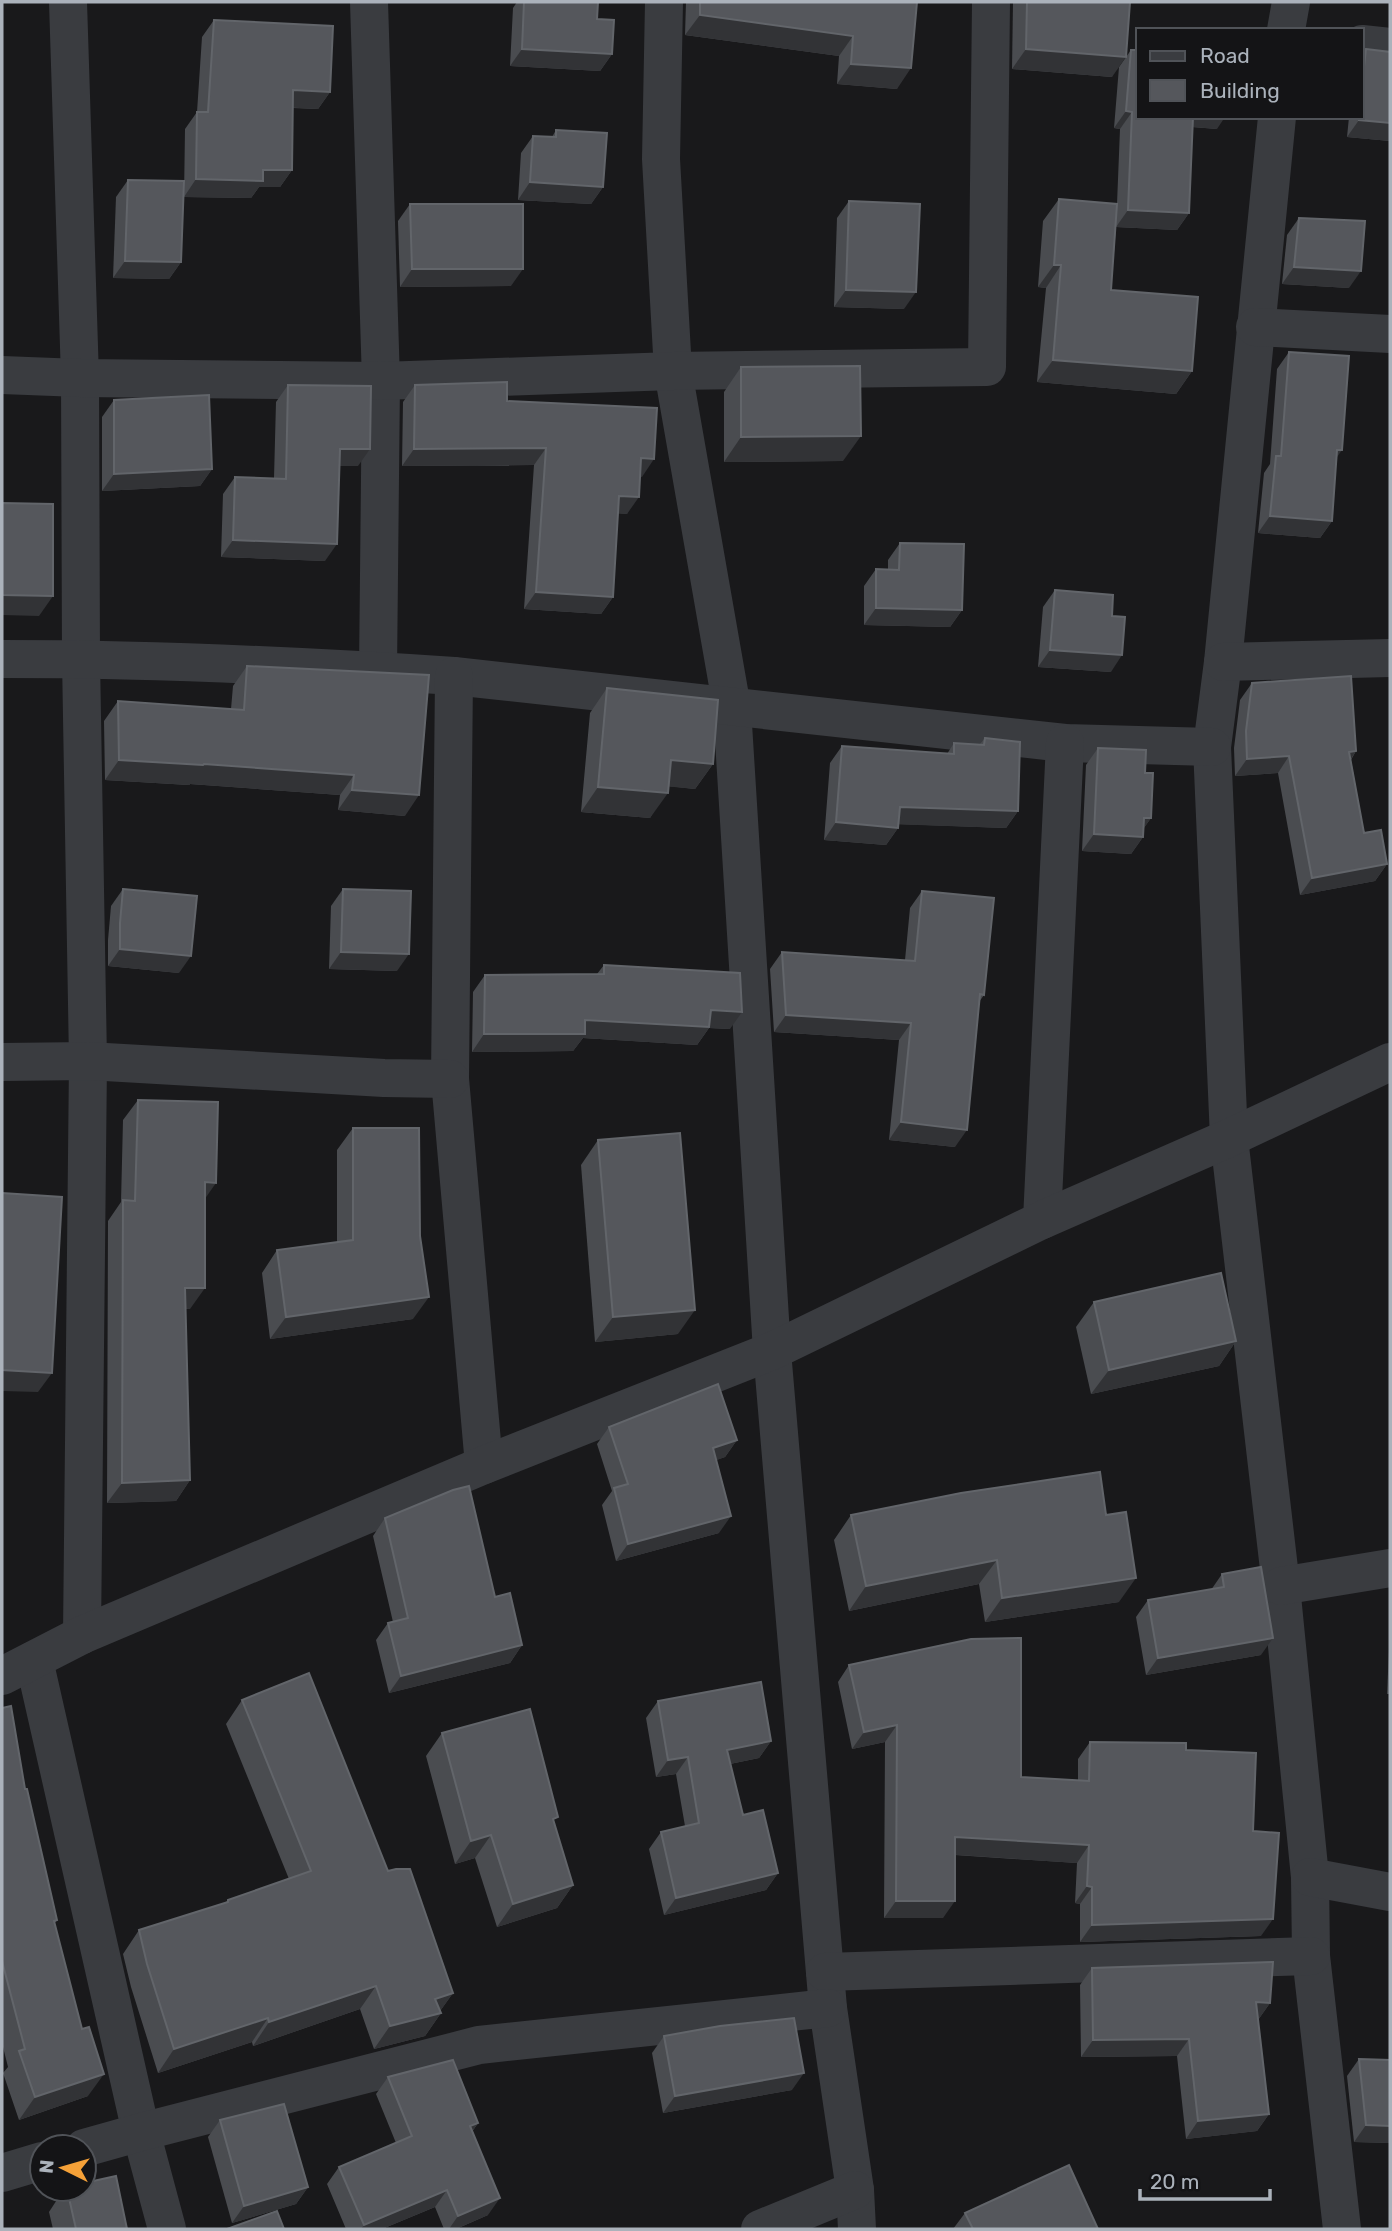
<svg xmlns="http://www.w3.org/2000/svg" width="1392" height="2231" font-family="Rubik,sans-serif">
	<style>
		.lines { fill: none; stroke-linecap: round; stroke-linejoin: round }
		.minor { stroke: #3a3c40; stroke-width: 38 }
		.wall { fill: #4a4c50 }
		.shaded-wall { fill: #323336 }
		.building { fill: #55575c; stroke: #62656a; stroke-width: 2 }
	</style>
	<rect width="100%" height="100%" fill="#19191b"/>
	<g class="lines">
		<!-- minor -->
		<g class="minor">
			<polyline points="68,2 80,378 81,659 88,1061 82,1635"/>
			<polyline points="369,2 381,381 378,671"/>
			<polyline points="664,2 661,159 673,371 732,708 772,1351 828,2008 855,2190 857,2229"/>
			<polyline points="1286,30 1291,2"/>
			<polyline points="1362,44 1390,47"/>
			<polyline points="1277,117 1223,662 1212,747 1229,1138 1281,1586 1310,1877 1311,1956 1342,2229"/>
			<polyline points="1255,327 1390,334"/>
			<polyline points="2,375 80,378 381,381 673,371 987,367 991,2"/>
			<path d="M2,659C152,659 304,666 454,676L1065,743L1212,747"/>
			<polyline points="1223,662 1390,658"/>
			<polyline points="454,676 450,1079 484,1465"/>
			<polyline points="2,1062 88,1061 384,1078 450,1079"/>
			<polyline points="1042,1220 1065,743"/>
			<polyline points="1281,1586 1390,1568"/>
			<polyline points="34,1660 141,2132 167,2229"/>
			<polyline points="2,1676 82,1635 484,1465 772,1351 1042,1220 1229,1138 1390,1062"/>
			<polyline points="1310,1877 1390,1892"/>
			<polyline points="825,1972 1311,1956"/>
			<polyline points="84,2148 141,2132 479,2045 828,2008"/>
			<polyline points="2,2173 42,2161"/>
			<polyline points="760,2229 855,2190"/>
		</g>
	</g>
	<!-- wall -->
	<g class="wall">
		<polygon points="517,2 598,2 597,19 612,54 600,71 510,66 513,8"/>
		<polygon points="686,2 917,2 897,89 837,84 839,56 685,35"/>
		<polygon points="1013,2 1130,2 1112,77 1012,69"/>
		<polygon points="214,20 330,92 318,109 293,108 292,170 280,187 259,187 251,198 184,197 185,129 197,112 202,37"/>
		<polygon points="1366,49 1390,52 1390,141 1347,137 1349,117 1362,117 1362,55"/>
		<polygon points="1131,50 1217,129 1192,127 1189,213 1177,230 1116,227 1111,290 1192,371 1176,394 1037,382 1046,288 1038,287 1043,221 1059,199 1117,204 1120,129 1114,128 1119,67"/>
		<polygon points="556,130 603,187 591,204 518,200 521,153 533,136 552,137"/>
		<polygon points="128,180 181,262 169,279 113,278 116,197"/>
		<polygon points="849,201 904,309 834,307 837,218"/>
		<polygon points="410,204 511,286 400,287 398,221"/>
		<polygon points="1299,218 1349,288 1282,284 1287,235"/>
		<polygon points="1289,352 1332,521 1320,538 1258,533 1264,473 1270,464 1277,369"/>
		<polygon points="741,367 843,461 724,462 724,392"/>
		<polygon points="288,385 358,466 339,466 325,561 221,557 223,494 235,477 274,478 276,402"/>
		<polygon points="415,385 507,401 642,477 640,476 627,514 618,513 613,597 601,614 524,609 534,465 402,466 403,402"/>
		<polygon points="114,400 212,469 200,486 102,491 102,417"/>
		<polygon points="900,543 962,610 950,627 864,625 864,586 876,569 888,569 888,560"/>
		<polygon points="1055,590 1111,672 1038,667 1043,607"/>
		<polygon points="247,666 405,816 338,810 340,795 190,784 189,785 105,780 104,721 118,701 231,709 233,686"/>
		<polygon points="1252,683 1356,751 1351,760 1364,833 1387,864 1375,881 1300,895 1278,773 1235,776 1234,748 1240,700"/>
		<polygon points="607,688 713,764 695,789 668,786 650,818 581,812 590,713"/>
		<polygon points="985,738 1018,811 1006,828 898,824 898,828 886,845 824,840 830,763 842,746 947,754 954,743 980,744"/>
		<polygon points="1098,748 1145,773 1151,818 1143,829 1143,837 1131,854 1082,851 1086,765"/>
		<polygon points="123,889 179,973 108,966 108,940 111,906"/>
		<polygon points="343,889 397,971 329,969 331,906"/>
		<polygon points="922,891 984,995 979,1002 955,1147 889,1140 899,1040 774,1032 770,969 782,952 905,960 910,908"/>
		<polygon points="604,965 730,1029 709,1028 697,1045 583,1038 573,1051 472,1052 473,992 485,975 597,974"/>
		<polygon points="138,1100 205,1199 190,1309 185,1309 190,1480 176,1501 107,1503 108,1221 121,1202 123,1120"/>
		<polygon points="353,1128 413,1319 270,1339 262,1273 277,1250 337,1242 337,1150"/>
		<polygon points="598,1140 678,1334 595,1342 581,1165"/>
		<polygon points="1094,1302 1236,1341 1219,1366 1091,1394 1076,1327"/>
		<polygon points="609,1427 737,1440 725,1457 716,1460 719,1533 616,1561 602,1505 612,1491 597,1444"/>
		<polygon points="961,1493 1119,1602 985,1622 979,1584 849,1611 834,1540 851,1515"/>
		<polygon points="385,1518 495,1597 522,1645 510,1663 389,1693 376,1640 388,1623 393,1622 373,1536"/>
		<polygon points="1222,1574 1261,1655 1146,1675 1136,1617 1148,1600 1211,1590"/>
		<polygon points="1390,1628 1390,1694 1387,1694"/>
		<polygon points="849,1665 1021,1777 1078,1780 1078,1759 1090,1742 1186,1750 1253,1831 1261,1936 1080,1942 1080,1904 1075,1903 1077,1863 955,1855 943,1918 884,1918 885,1742 852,1749 838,1682"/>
		<polygon points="242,1700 388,1871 453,1993 440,2011 441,2013 425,2036 374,2049 360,2009 253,2046 252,2042 158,2073 131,1987 123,1954 139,1930 225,1903 228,1900 289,1879 226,1724"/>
		<polygon points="658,1701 771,1741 759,1758 730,1764 743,1815 778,1873 766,1890 664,1915 649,1849 661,1832 685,1826 676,1774 656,1777 646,1718"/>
		<polygon points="2,1708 25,1789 57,1920 54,1924 88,2096 19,2120 3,2073 8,2067 2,2043"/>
		<polygon points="442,1733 573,1885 557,1908 497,1927 475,1858 455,1864 426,1756"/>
		<polygon points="1092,1968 1270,2003 1258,2020 1269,2114 1257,2131 1186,2139 1177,2056 1081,2057 1080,1985"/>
		<polygon points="664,2036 792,2090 663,2113 652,2053"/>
		<polygon points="1359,2059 1390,2060 1390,2143 1354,2142 1347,2076"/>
		<polygon points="388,2077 478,2123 472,2132 488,2215 456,2229 444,2229 435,2207 382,2229 346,2229 327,2184 339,2167 396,2143 376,2094"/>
		<polygon points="220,2120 308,2187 296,2204 232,2223 208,2137"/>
		<polygon points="64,2189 84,2189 127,2229 53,2229 49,2212"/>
		<polygon points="965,2213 1098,2229 953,2229"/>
	</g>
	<!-- shaded-wall -->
	<g class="shaded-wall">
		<polygon points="700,15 853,36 839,56 685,35"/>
		<polygon points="522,49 612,54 600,71 510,66"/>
		<polygon points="1026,49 1126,57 1112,77 1012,69"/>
		<polygon points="851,64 911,68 897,89 837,84"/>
		<polygon points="293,90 330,92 318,109 281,107"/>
		<polygon points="1126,111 1132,112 1120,129 1114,128"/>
		<polygon points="1187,117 1225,117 1217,129 1181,126"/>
		<polygon points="1359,120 1390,123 1390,141 1347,137"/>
		<polygon points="263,170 292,170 280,187 259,187 251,198 184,197 196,179"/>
		<polygon points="530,182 603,187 591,204 518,200"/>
		<polygon points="1128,210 1189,213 1177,230 1116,227"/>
		<polygon points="125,261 181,262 169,279 113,278"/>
		<polygon points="1054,265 1061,265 1046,288 1038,287"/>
		<polygon points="1294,267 1361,271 1349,288 1282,284"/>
		<polygon points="412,269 523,269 511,286 400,287"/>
		<polygon points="846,290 916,292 904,309 834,307"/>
		<polygon points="1053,360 1192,371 1176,394 1037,382"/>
		<polygon points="861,436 843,461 724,462 741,437"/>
		<polygon points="546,448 534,465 402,466 414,449"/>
		<polygon points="340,449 370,449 358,466 328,466"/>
		<polygon points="1337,450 1342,450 1330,467"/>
		<polygon points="641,458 654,459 642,477 629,475"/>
		<polygon points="212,469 200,486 102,491 114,474"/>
		<polygon points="619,496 639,497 627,514 607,513"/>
		<polygon points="1270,516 1332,521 1320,538 1258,533"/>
		<polygon points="233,540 337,544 325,561 221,557"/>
		<polygon points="536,592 613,597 601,614 524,609"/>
		<polygon points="2,595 53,596 39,616 2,615"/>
		<polygon points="876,608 962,610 950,627 864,625"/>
		<polygon points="1050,650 1122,655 1111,672 1038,667"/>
		<polygon points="1356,751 1345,768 1349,752"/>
		<polygon points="1289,756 1278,773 1235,776 1247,759"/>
		<polygon points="119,760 204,764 354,775 340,795 190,784 189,785 105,780"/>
		<polygon points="671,760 713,764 695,789 653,785"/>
		<polygon points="598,787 668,793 650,818 581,812"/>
		<polygon points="352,790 419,795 405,816 338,810"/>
		<polygon points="900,807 1018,811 1006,828 888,824"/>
		<polygon points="1144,818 1151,818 1139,835"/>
		<polygon points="836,822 898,828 886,845 824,840"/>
		<polygon points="1094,834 1143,837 1131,854 1082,851"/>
		<polygon points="1387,864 1375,881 1300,895 1312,878"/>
		<polygon points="120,949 191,956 179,973 108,966"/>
		<polygon points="341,952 409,954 397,971 329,969"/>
		<polygon points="711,1010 742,1012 730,1029 709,1028 697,1045 583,1038 573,1051 472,1052 484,1034 585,1020"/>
		<polygon points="786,1015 911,1023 899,1040 774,1032"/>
		<polygon points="901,1122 967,1130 955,1147 889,1140"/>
		<polygon points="205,1182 216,1183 202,1203"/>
		<polygon points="185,1288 205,1288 190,1309 170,1308"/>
		<polygon points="429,1297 413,1319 270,1339 286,1317"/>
		<polygon points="695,1310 678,1334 595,1342 613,1317"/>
		<polygon points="1236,1341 1219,1366 1091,1394 1109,1370"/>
		<polygon points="2,1370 52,1373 38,1392 2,1391"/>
		<polygon points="737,1440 725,1457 701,1466 713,1448"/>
		<polygon points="190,1480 176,1501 107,1503 122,1483"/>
		<polygon points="731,1516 719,1533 616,1561 628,1544"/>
		<polygon points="997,1560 979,1584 849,1611 866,1586"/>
		<polygon points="1136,1578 1119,1602 985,1622 1002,1598"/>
		<polygon points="1273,1638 1261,1655 1146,1675 1158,1658"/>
		<polygon points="522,1645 510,1663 389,1693 401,1676"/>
		<polygon points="897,1725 885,1742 852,1749 864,1732"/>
		<polygon points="771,1741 759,1758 715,1767 727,1750"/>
		<polygon points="688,1757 676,1774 656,1777 668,1760"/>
		<polygon points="491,1835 475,1858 455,1864 471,1841"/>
		<polygon points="955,1837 1089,1845 1077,1863 943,1854"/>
		<polygon points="778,1873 766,1890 664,1915 676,1898"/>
		<polygon points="573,1885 557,1908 497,1927 513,1904"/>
		<polygon points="1087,1886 1092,1887 1080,1904 1075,1903"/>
		<polygon points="896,1901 955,1901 943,1918 884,1918"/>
		<polygon points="1273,1919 1261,1936 1080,1942 1092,1925"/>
		<polygon points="376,1986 360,2009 253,2046 269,2022"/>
		<polygon points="453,1993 438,2014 441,2013 425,2036 374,2049 390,2026 435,1999"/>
		<polygon points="1256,2002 1270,2003 1258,2020"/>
		<polygon points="268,2018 252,2042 158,2073 174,2049"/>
		<polygon points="1189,2039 1177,2056 1081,2057 1093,2040"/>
		<polygon points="804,2073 792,2090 663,2113 675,2096"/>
		<polygon points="104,2074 88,2096 19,2120 35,2097"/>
		<polygon points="1269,2114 1257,2131 1186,2139 1198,2121"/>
		<polygon points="478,2123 466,2140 470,2126"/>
		<polygon points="1366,2125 1390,2126 1390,2143 1354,2142"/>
		<polygon points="308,2187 296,2204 232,2223 244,2206"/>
		<polygon points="447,2190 435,2207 382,2229 361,2229 364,2225"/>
		<polygon points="500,2198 488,2215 456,2229 449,2229 458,2216"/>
	</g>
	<!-- building -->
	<g class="building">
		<polygon points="524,2 598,2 597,19 614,20 612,54 522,49"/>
		<polygon points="700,2 917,2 911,68 851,64 853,36 700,15"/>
		<polygon points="1027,2 1130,2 1126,57 1026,49"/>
		<polygon points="214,20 333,26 330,92 293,90 292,170 263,170 263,181 196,179 197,112 208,112"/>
		<polygon points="1366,49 1390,52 1390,123 1359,120 1359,117 1362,117 1362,85"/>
		<polygon points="1131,50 1138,50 1138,117 1193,117 1189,213 1128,210 1132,112 1126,111"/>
		<polygon points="556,130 607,133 603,187 530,182 533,136 556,137"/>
		<polygon points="128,180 184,181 181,262 125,261"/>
		<polygon points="1059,199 1117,204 1111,290 1198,297 1192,371 1053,360 1061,265 1054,265"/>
		<polygon points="849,201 920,204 916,292 846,290"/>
		<polygon points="410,204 523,204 523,269 412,269"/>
		<polygon points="1299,218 1365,221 1361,271 1294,267"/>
		<polygon points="1289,352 1349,356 1342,450 1337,450 1332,521 1270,516 1276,456 1281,456"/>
		<polygon points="860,366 861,436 741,437 741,367"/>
		<polygon points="507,382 507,401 657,408 654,459 641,458 639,497 619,496 613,597 536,592 546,448 414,449 415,385"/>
		<polygon points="288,385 371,386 370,449 340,449 337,544 233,540 235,477 286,479"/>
		<polygon points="209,395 212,469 114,474 114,400"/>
		<polygon points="2,503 53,504 53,596 2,595"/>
		<polygon points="900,543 964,544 962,610 876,608 876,569 899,570"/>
		<polygon points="1055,590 1113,595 1112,616 1125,617 1122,655 1050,650"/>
		<polygon points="247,666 429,675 419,795 352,790 354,775 204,764 203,765 119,760 118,701 244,710"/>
		<polygon points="1351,676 1356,751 1349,752 1364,833 1381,830 1387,864 1312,878 1289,756 1247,759 1246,731 1252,683"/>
		<polygon points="607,688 718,700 713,764 671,760 668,793 598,787"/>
		<polygon points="985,738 1020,742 1018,811 900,807 898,828 836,822 842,746 954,754 954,743 984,745"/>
		<polygon points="1098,748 1146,750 1145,773 1153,773 1151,818 1144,818 1143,837 1094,834"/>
		<polygon points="123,889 197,896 191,956 120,949 120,923"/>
		<polygon points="343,889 411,891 409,954 341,952"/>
		<polygon points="922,891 994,898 984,995 980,994 967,1130 901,1122 911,1023 786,1015 782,952 915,961"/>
		<polygon points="604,965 740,973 742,1012 711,1010 709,1027 585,1020 585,1034 484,1034 485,975 604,974"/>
		<polygon points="138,1100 218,1102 216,1183 205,1182 205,1288 185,1288 190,1480 122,1483 123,1200 135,1201"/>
		<polygon points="353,1128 419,1128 420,1236 429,1297 286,1317 277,1250 353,1240"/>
		<polygon points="680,1133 695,1310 613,1317 598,1140"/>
		<polygon points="2,1193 62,1197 52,1373 2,1370"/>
		<polygon points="1221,1273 1236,1341 1109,1370 1094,1302"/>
		<polygon points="718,1384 737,1440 713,1448 731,1516 628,1544 614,1488 628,1484 609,1427"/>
		<polygon points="1100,1472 1106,1515 1126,1512 1136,1578 1002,1598 997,1560 866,1586 851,1515 961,1493"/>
		<polygon points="469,1486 495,1597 510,1593 522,1645 401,1676 388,1623 408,1618 385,1518 453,1490"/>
		<polygon points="1261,1567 1273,1638 1158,1658 1148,1600 1224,1587 1222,1574"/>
		<polygon points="1021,1638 1021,1777 1089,1781 1090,1742 1186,1743 1186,1750 1256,1753 1253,1831 1279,1833 1273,1919 1092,1925 1092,1887 1087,1886 1089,1845 955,1837 955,1901 896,1901 897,1725 864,1732 849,1665 971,1639"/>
		<polygon points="309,1673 388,1871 396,1869 410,1869 453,1993 435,1999 441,2013 390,2026 376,1986 269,2022 268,2018 174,2049 147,1964 139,1930 228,1902 228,1900 311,1871 242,1700"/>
		<polygon points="761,1682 771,1741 727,1750 743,1815 763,1810 778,1873 676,1898 661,1832 699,1823 688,1757 668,1760 658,1701"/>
		<polygon points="11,1706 25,1789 27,1789 57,1920 54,1921 82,2029 89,2027 104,2074 35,2097 19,2051 25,2049 2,1961 2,1708"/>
		<polygon points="530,1709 558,1817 553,1819 573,1885 513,1904 491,1835 471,1841 442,1733"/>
		<polygon points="1273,1962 1270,2003 1256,2002 1269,2114 1198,2121 1189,2039 1093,2040 1092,1968"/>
		<polygon points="794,2018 804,2073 675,2096 664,2036 720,2026"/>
		<polygon points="1359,2059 1390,2060 1390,2126 1366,2125"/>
		<polygon points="453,2060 478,2123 470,2126 500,2198 458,2216 447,2190 364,2225 339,2167 412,2136 388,2077"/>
		<polygon points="284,2104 308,2187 244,2206 220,2120"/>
		<polygon points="1069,2165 1098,2229 973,2229 965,2213"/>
		<polygon points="116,2176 127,2229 76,2229 67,2189 84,2189 84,2183"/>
		<polygon points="277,2211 284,2229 227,2229"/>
	</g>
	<!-- border -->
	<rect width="1392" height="2231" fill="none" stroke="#abb2bb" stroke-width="7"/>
	<!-- legend -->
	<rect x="1136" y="28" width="228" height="91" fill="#141416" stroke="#505358" stroke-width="2"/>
	<rect x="1150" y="51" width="35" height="10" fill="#3a3c40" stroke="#505358" stroke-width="2"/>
	<text x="1200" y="63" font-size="21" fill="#abb2bb">Road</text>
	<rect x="1150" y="80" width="35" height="21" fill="#55575c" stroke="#505358" stroke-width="2"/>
	<text x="1200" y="98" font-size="21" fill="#abb2bb">Building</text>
	<!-- north arrow -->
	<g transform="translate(63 2168) rotate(275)"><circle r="33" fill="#141416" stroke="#505358" stroke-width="2"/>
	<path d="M0-5L12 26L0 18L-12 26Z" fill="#f5a138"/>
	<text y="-10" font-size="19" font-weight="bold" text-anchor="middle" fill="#abb2bb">N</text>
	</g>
	<!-- scale -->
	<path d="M1140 2189v10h130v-10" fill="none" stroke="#abb2bb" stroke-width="3.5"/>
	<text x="1150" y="2189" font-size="21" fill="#abb2bb" stroke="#141416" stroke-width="5" paint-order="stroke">20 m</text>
</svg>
